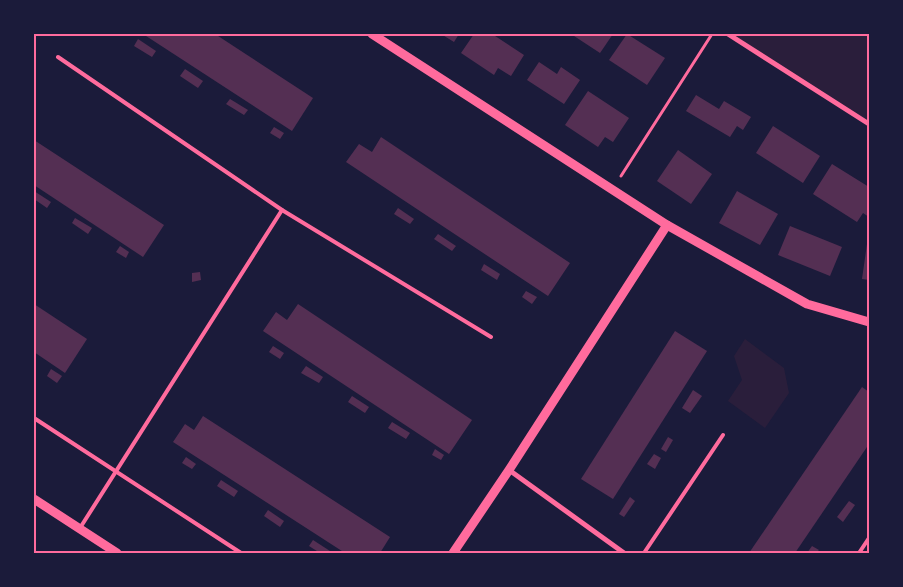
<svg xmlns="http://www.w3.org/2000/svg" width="903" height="587" font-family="Barlow,sans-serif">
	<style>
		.green { fill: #2a1e3b }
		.building { fill: #542f53 }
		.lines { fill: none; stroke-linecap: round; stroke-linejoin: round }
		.path { stroke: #ff6b9d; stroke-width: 3 }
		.service { stroke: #ff6b9d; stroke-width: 4 }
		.minor { stroke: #ff6b9d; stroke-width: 5 }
		.tertiary { stroke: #ff6b9d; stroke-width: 9 }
		.neatline { fill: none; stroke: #ff6b9d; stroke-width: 2 }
	</style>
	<rect width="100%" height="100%" fill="#1b1b3a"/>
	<!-- green -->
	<g class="green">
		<polygon points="728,34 869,34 869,124"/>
		<polygon points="745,339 784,368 789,393 765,428 728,401 742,380 734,356"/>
	</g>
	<!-- building -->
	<g class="building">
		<polygon points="143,34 215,34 313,98 292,131"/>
		<polygon points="441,34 459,34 454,42"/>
		<polygon points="474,34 492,34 524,55 511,76 498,68 494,75 461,53"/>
		<polygon points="571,34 613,34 600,53"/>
		<polygon points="627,34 665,58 647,85 609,60"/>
		<polygon points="138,39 156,51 152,57 134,46"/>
		<polygon points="539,62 557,74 561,67 580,80 564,104 527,80"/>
		<polygon points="185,69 203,81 198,88 180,76"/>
		<polygon points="588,91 629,118 613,142 605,137 598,147 565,125"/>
		<polygon points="696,95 719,109 724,101 751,117 743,130 737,126 730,137 686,111"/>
		<polygon points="230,99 248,110 244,115 226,104"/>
		<polygon points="773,126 820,156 803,183 756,153"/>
		<polygon points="274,127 284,133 280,139 270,133"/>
		<polygon points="381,137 570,263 548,296 346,162 359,144 372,152"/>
		<polygon points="34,140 164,225 143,257 34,185"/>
		<polygon points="678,150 712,174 691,204 657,181"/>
		<polygon points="832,164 869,187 869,217 863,213 857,222 813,194"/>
		<polygon points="34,191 51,202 47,208 34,199"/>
		<polygon points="737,191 778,214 760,245 719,223"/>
		<polygon points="398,208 414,219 410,224 394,214"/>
		<polygon points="75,218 92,228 88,234 72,223"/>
		<polygon points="790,226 842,247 830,276 778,255"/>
		<polygon points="438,234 456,246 452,251 434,239"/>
		<polygon points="867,244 869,244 869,280 862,279"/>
		<polygon points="120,246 129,252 126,258 116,252"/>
		<polygon points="484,264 500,274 497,280 481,270"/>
		<polygon points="200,272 201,280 192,282 192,273"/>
		<polygon points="526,291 537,297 532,304 522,297"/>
		<polygon points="34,304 87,339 65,373 34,352"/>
		<polygon points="298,304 472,420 449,454 263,331 276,312 287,320"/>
		<polygon points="675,331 707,351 613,499 581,479"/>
		<polygon points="273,346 284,353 280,359 269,352"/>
		<polygon points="306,366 323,377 319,383 301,373"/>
		<polygon points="51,369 62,376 57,383 47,376"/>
		<polygon points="862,387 869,392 869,444 795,553 749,553"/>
		<polygon points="693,390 702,396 690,413 682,408"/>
		<polygon points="352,396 369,407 365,413 348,402"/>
		<polygon points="203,416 390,537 380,553 345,553 173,442 185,424 194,430"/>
		<polygon points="392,422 410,433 406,439 388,428"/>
		<polygon points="668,437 673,440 666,452 661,449"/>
		<polygon points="435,449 444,455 441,460 432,455"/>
		<polygon points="654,454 661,458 655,469 647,464"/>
		<polygon points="186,457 196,464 192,469 182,463"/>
		<polygon points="221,480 238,491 234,497 217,486"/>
		<polygon points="630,497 635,501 624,517 619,514"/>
		<polygon points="849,501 855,505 843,522 837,517"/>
		<polygon points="268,510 284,521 280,527 264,516"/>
		<polygon points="313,540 330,551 329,553 320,553 309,546"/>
		<polygon points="812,546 819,550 816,553 807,553"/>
	</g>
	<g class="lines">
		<!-- path -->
		<polyline class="path" points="621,176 712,34"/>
		<!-- service -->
		<g class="service">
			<polyline points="58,57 282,210 491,337"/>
			<polyline points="34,418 241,553"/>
			<polyline points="80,528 282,210"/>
			<polyline points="644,553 723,435"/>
			<polyline points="859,553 869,538"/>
		</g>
		<!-- minor -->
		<g class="minor">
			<polyline points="728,34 869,124"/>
			<polyline points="509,470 624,553"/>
		</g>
		<!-- tertiary -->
		<g class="tertiary">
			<polyline points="372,34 667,225 807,304 869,322"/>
			<polyline points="34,499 117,553"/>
			<polyline points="453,553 509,470 667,225"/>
		</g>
	</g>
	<!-- border -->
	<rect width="903" height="587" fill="none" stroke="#1b1b3a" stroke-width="70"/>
	<rect x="35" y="35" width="833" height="517" class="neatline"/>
</svg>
